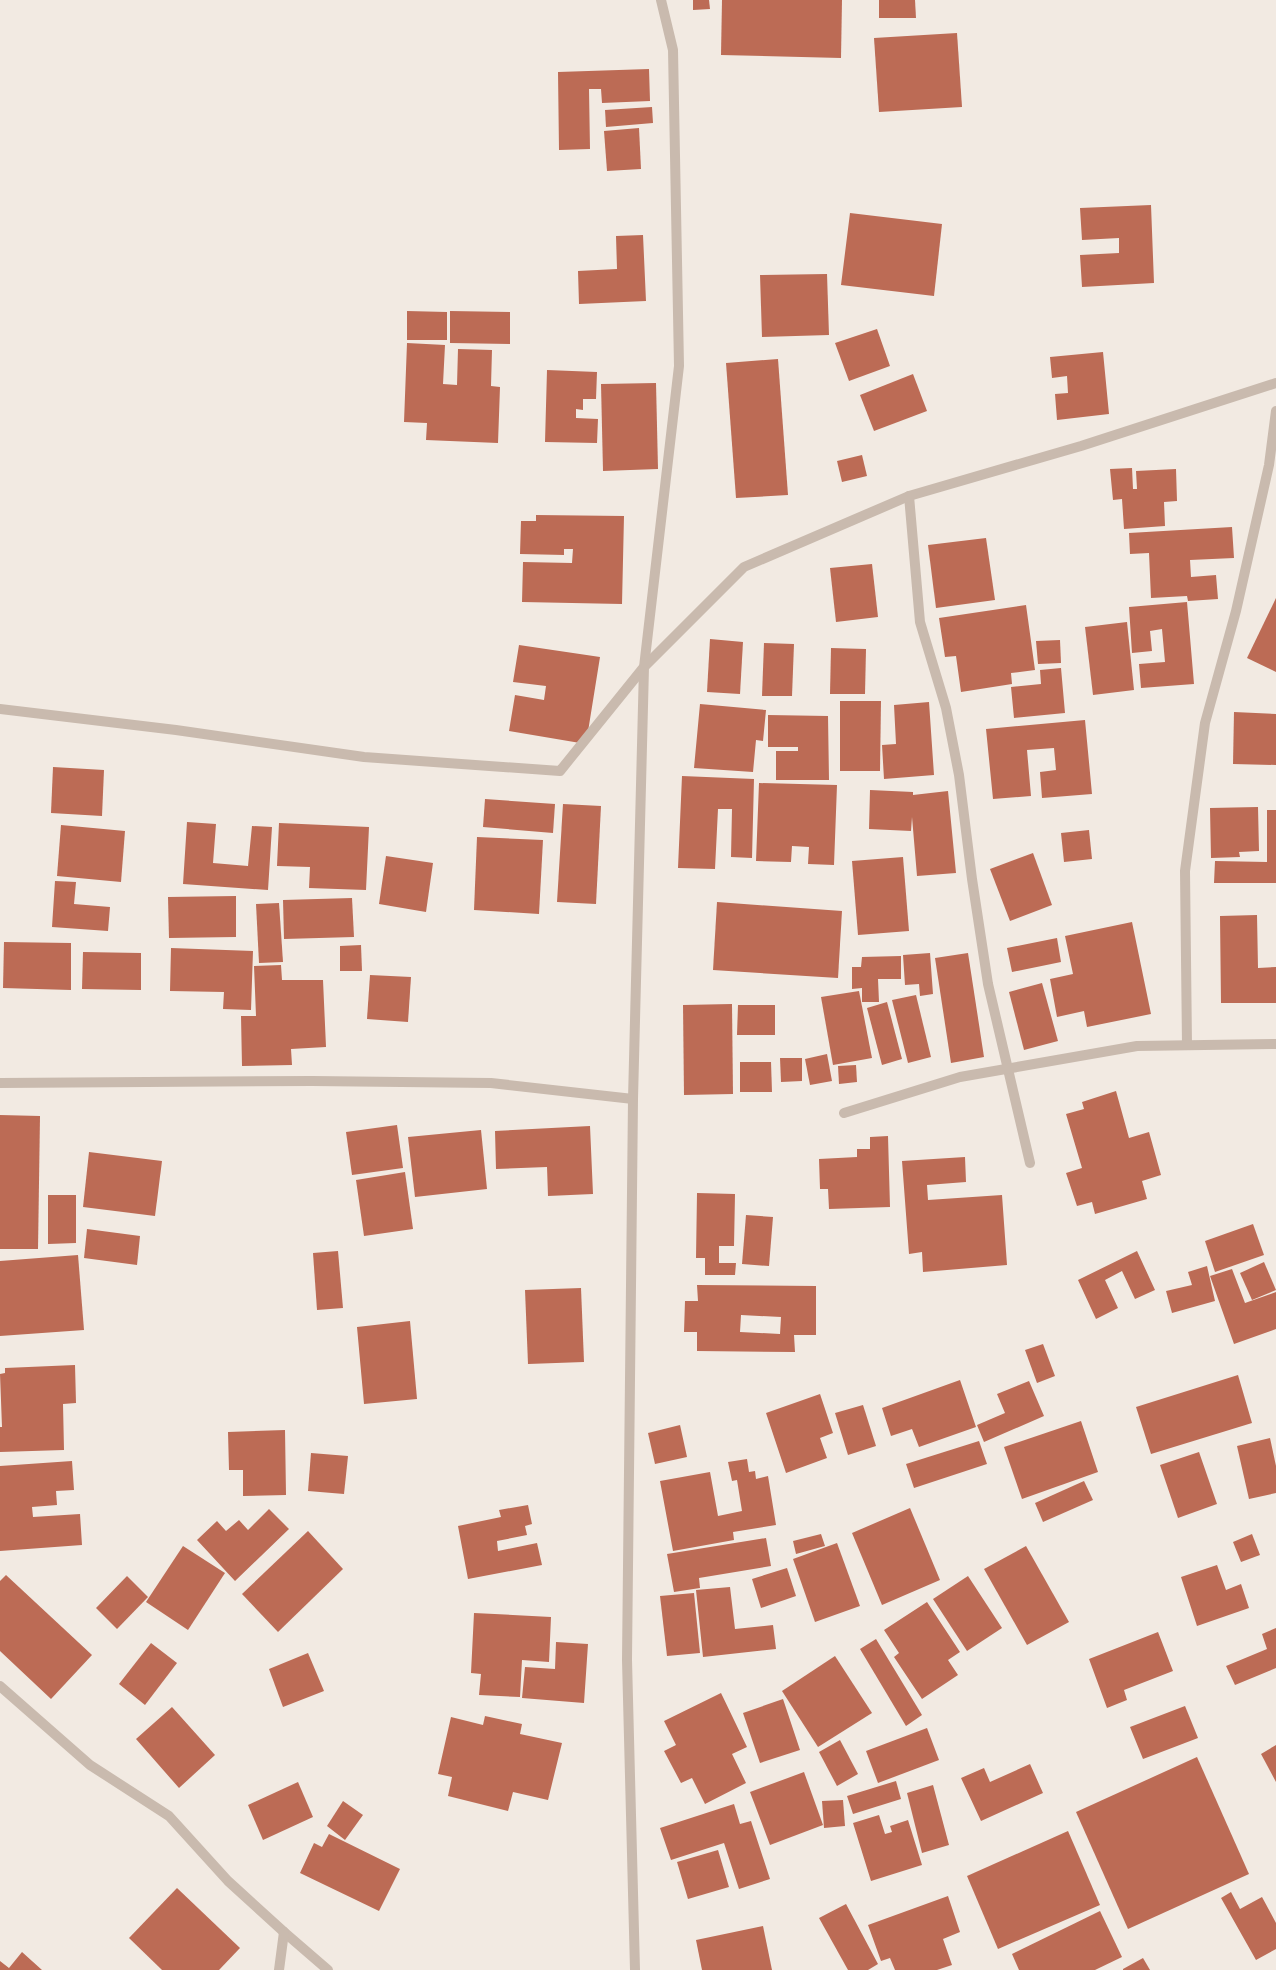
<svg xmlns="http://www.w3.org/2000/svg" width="1276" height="1970" font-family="Figtree,sans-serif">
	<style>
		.building { fill: #bc6b55; fill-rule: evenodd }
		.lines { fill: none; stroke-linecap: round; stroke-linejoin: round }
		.street { stroke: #c9baae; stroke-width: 10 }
	</style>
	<rect width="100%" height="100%" fill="#f2eae2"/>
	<!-- building -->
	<g class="building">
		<polygon points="693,0 709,0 710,9 693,10"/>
		<polygon points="722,0 842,0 841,58 721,55"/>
		<polygon points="879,0 915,0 916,18 879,18"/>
		<polygon points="957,33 962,107 879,112 874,38"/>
		<polygon points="649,69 650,101 602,103 601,89 589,89 590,149 559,150 558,72"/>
		<polygon points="652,107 653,123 606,127 605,110"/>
		<polygon points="639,128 641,169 607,171 604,131"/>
		<polygon points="1151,205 1154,283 1082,287 1080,255 1119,253 1119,238 1082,240 1080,208"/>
		<polygon points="850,213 942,224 934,296 841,285"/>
		<polygon points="643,235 646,301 579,304 578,271 617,269 616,236"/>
		<polygon points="827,274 829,335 762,337 760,275"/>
		<polygon points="407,311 447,312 447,340 407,340"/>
		<polygon points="450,311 510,312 510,344 450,343"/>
		<polygon points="877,329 890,366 849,381 835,343"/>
		<polygon points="407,343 445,345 443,384 457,385 458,349 492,350 491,386 500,387 498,443 426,440 427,423 404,422"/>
		<polygon points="1103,352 1109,414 1057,420 1055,394 1068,393 1067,376 1052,378 1050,357"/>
		<polygon points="778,359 788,495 736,498 726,363"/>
		<polygon points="547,370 597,372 596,399 583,399 583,410 576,409 576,418 598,419 597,443 545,442"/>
		<polygon points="913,374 927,411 874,431 860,395"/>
		<polygon points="656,383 658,469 603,471 601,384"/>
		<polygon points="862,455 867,476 842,482 837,461"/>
		<polygon points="1132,468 1133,489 1137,489 1136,471 1176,469 1177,501 1164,502 1165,526 1124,529 1122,499 1113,500 1110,469"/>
		<polygon points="536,515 624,516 622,604 522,602 523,562 572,563 573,549 564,549 564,555 520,554 521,521 536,521"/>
		<polygon points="1232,527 1234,558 1190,560 1191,577 1216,575 1218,599 1188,601 1187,596 1151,598 1149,553 1130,554 1129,533"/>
		<polygon points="986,538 995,600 936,608 928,545"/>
		<polygon points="872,564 878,617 836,622 830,568"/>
		<polygon points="1276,598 1276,672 1247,658"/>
		<polygon points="1187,602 1194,684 1141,688 1139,664 1165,662 1162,629 1150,631 1152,651 1132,653 1129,607"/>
		<polygon points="1026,605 1035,670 1011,673 1012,684 961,692 956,656 945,657 939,618"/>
		<polygon points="1127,622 1134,690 1093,695 1085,627"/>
		<polygon points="710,639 743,642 740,694 707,692"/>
		<polygon points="1060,640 1061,663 1038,664 1036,641"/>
		<polygon points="764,643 794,644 792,696 762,696"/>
		<polygon points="519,645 600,657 586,744 509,731 515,695 544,700 546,686 513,682"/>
		<polygon points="831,648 866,649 865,694 830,694"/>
		<polygon points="1061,668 1065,713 1014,718 1011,687 1041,684 1040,670"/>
		<polygon points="840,701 881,701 880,771 840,771"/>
		<polygon points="929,702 934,775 884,779 882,745 896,744 894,705"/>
		<polygon points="700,704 766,710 763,741 756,740 753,772 694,768"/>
		<polygon points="1234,712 1276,714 1276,765 1233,764"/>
		<polygon points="768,715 828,716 829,780 776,780 776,751 798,751 798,747 768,747"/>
		<polygon points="1085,720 1092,794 1042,798 1040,772 1056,770 1054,748 1027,750 1031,796 993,799 986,729"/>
		<polygon points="53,767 104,770 102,816 51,813"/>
		<polygon points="682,776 754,779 752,858 731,857 732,809 718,809 715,869 678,868"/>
		<polygon points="759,783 837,785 834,865 808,864 809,847 792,846 791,862 756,861"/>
		<polygon points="870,790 913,792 913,795 948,791 956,873 917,876 912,817 911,831 869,829"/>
		<polygon points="485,799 555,804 553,833 483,827"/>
		<polygon points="563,804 601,806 596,904 557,902"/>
		<polygon points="1258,807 1259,851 1239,852 1240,857 1211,858 1210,808"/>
		<polygon points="1267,810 1276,810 1276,883 1214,883 1215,861 1267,862"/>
		<polygon points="187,822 216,824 213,863 248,866 252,826 272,827 268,890 183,884"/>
		<polygon points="279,823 369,827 366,890 309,888 310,867 277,866"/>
		<polygon points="61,825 125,831 121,882 57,876"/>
		<polygon points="1089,830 1092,859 1064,862 1061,833"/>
		<polygon points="477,837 543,840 539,914 474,910"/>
		<polygon points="1033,853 1052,905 1010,921 990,869"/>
		<polygon points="386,856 433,863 426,912 379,904"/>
		<polygon points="903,857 909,931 858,935 852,861"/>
		<polygon points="55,881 76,882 74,904 110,907 108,931 52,927"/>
		<polygon points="236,896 236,937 169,938 168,897"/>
		<polygon points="352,898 354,937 284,939 283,900"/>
		<polygon points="717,902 842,911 838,978 713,970"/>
		<polygon points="279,903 283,962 259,963 256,904"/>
		<polygon points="1257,915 1258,968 1276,967 1276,1003 1221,1003 1220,916"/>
		<polygon points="1132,922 1151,1014 1087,1027 1084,1011 1057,1017 1050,979 1073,974 1065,936"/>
		<polygon points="1057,938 1061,962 1012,972 1007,948"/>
		<polygon points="4,942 71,943 71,990 3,988"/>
		<polygon points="361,945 362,971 340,971 340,946"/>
		<polygon points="171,948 253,951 251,1010 223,1009 224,992 170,991"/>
		<polygon points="83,952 141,953 141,990 82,989"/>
		<polygon points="930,953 933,994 920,996 919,984 905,985 903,955"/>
		<polygon points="968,953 984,1057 951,1063 935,958"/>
		<polygon points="901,956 901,979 878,979 879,1002 862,1002 862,988 852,989 852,967 861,967 862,957"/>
		<polygon points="281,965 282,980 323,980 326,1047 291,1049 292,1065 242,1066 241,1016 256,1016 254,966"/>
		<polygon points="370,975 411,977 408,1022 367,1019"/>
		<polygon points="1042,983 1058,1041 1024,1050 1009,992"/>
		<polygon points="859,991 872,1058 833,1065 821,997"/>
		<polygon points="916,995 931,1057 908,1063 892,1000"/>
		<polygon points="887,1002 902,1059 882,1065 867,1008"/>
		<polygon points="732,1004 733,1094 684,1095 683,1005"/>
		<polygon points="738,1005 775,1005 775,1035 737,1035"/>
		<polygon points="827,1054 832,1081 810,1085 805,1059"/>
		<polygon points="780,1058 802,1058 802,1081 781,1082"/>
		<polygon points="740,1062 771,1062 772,1092 740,1092"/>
		<polygon points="856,1065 857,1082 839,1084 838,1066"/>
		<polygon points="1116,1091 1129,1138 1149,1132 1161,1175 1142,1181 1147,1199 1095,1214 1092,1202 1077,1206 1066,1173 1082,1168 1066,1114 1084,1109 1082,1102"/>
		<polygon points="0,1115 40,1116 38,1249 0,1249"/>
		<polygon points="397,1125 403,1168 352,1175 346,1132"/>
		<polygon points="590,1126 593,1194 548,1196 547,1167 496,1169 495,1131"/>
		<polygon points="481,1130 487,1189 415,1197 408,1137"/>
		<polygon points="888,1136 890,1207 829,1209 828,1189 820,1189 819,1159 857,1157 857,1149 870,1149 870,1137"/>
		<polygon points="89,1152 162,1161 155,1216 83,1207"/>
		<polygon points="965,1157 966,1182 927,1185 928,1200 1002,1195 1007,1265 923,1272 922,1252 909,1254 902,1161"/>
		<polygon points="405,1172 413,1229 364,1236 356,1180"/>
		<polygon points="697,1193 735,1194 734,1246 719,1246 719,1263 736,1263 735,1275 705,1275 705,1258 696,1258"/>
		<polygon points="48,1195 76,1195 76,1243 48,1244"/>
		<polygon points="746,1215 773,1217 769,1266 742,1264"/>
		<polygon points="1253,1224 1264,1255 1215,1272 1205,1241"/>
		<polygon points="87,1229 140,1236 137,1265 84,1258"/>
		<polygon points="338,1251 343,1308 317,1310 313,1253"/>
		<polygon points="1137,1251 1155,1290 1135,1299 1122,1271 1105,1280 1118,1308 1096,1319 1078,1280"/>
		<polygon points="78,1255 84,1330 0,1336 0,1261"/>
		<polygon points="1264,1262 1276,1290 1252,1300 1240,1273"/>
		<polygon points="1207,1266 1215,1301 1172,1313 1166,1291 1192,1285 1188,1272"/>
		<polygon points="1232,1269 1245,1303 1276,1292 1276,1329 1234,1344 1210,1276"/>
		<path d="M697,1285L816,1286V1335H794L795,1352L697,1351V1332H684L685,1301H698ZM741,1315L781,1317L780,1334L740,1332Z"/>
		<polygon points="581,1288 584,1362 528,1364 525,1290"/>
		<polygon points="410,1321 417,1399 364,1404 357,1327"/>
		<polygon points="1043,1344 1055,1376 1037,1383 1025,1350"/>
		<polygon points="75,1365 76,1403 63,1404 64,1450 0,1452 0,1427 2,1427 0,1374 5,1373 5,1368"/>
		<polygon points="1238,1375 1252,1423 1151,1454 1136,1407"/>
		<polygon points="960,1380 976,1427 919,1447 912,1429 891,1436 882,1408"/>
		<polygon points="1029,1381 1044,1416 984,1442 977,1425 1005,1413 997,1394"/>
		<polygon points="820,1394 833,1433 820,1438 827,1458 786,1473 766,1413"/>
		<polygon points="863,1405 876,1446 848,1455 835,1413"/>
		<polygon points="1081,1421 1098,1472 1022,1499 1004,1447"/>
		<polygon points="680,1425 687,1457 655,1464 648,1433"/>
		<polygon points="285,1430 286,1495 243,1496 243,1470 229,1470 228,1432"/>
		<polygon points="1270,1438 1276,1466 1276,1493 1249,1499 1237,1446"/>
		<polygon points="979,1441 987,1464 914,1488 906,1464"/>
		<polygon points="1199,1452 1217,1504 1178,1518 1160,1465"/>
		<polygon points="311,1453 348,1456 344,1494 308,1491"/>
		<polygon points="747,1459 749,1472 755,1471 756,1479 768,1476 776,1525 733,1532 734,1540 673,1551 660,1481 710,1472 718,1516 742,1511 737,1480 732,1481 728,1462"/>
		<polygon points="72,1461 74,1490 56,1491 57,1505 32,1507 33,1517 80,1514 82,1545 0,1551 0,1466"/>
		<polygon points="1084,1481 1093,1500 1043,1522 1035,1503"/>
		<polygon points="528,1505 532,1524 525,1526 527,1535 497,1541 498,1551 537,1543 542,1565 468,1579 458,1526 501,1517 499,1510"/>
		<polygon points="910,1508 940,1580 882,1605 852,1533"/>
		<polygon points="269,1509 289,1529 235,1581 197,1540 217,1521 226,1531 239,1520 248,1530"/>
		<polygon points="308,1531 343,1569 278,1632 242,1594"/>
		<polygon points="821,1534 825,1546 796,1554 793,1541"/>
		<polygon points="1252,1534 1260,1555 1241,1562 1233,1542"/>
		<polygon points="766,1538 771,1566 699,1578 700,1588 674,1592 667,1554"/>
		<polygon points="837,1543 860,1606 815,1622 793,1559"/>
		<polygon points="183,1546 225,1573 188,1630 146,1602"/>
		<polygon points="1026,1546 1069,1622 1027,1645 984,1569"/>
		<polygon points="1217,1565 1226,1590 1241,1584 1249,1608 1197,1626 1181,1577"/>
		<polygon points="787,1568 796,1596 761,1608 752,1579"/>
		<polygon points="6,1575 92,1655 51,1699 0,1651 0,1581"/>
		<polygon points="127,1576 148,1597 117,1629 96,1608"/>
		<polygon points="968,1576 1002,1628 967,1651 933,1599"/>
		<polygon points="730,1587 735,1629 773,1625 776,1649 703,1657 696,1590"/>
		<polygon points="694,1593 700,1653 667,1656 660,1596"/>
		<polygon points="927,1602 960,1652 948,1660 958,1675 922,1699 894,1657 899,1653 884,1630"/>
		<polygon points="474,1613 551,1617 549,1662 522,1660 520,1697 479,1695 481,1674 471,1673"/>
		<polygon points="1276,1628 1276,1668 1235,1685 1226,1666 1267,1649 1262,1634"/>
		<polygon points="1158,1632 1173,1671 1124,1690 1127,1700 1107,1708 1089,1659"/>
		<polygon points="876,1639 922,1715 906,1726 860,1649"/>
		<polygon points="556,1642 588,1644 584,1703 522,1698 525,1667 555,1669"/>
		<polygon points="151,1643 177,1663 145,1705 119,1684"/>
		<polygon points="308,1653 324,1691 283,1707 269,1669"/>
		<polygon points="835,1656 872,1713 818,1747 782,1691"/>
		<polygon points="721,1693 747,1747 732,1754 746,1783 705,1804 692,1778 681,1783 664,1751 676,1745 664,1721"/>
		<polygon points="783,1699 800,1750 760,1763 743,1713"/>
		<polygon points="1185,1706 1198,1738 1143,1759 1130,1727"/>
		<polygon points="172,1707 215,1755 179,1788 136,1739"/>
		<polygon points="485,1716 522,1724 520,1734 562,1743 548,1800 513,1792 508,1811 448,1796 452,1777 438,1774 451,1717 483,1725"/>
		<polygon points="927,1728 939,1760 878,1783 866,1751"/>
		<polygon points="840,1740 858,1774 837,1786 819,1752"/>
		<polygon points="1276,1745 1276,1782 1261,1754"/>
		<polygon points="1197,1757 1249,1874 1128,1929 1076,1812"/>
		<polygon points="1030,1764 1043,1793 981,1821 961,1778 984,1768 990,1782"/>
		<polygon points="804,1772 823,1825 770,1845 750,1792"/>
		<polygon points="896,1781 901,1799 853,1814 847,1796"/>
		<polygon points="298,1782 313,1817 263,1840 248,1805"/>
		<polygon points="933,1785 949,1845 922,1853 907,1793"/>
		<polygon points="843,1800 845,1826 824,1828 822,1801"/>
		<polygon points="343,1801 363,1815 345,1840 327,1826"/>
		<polygon points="734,1804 740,1824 751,1821 770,1879 739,1889 724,1843 671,1860 660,1828"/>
		<polygon points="879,1815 885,1834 892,1832 890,1826 908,1820 922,1865 871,1881 853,1823"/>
		<polygon points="1068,1831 1100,1905 998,1949 967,1876"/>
		<polygon points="329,1834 400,1869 379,1911 300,1873 314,1843 322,1847"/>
		<polygon points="718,1850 729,1887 688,1899 677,1862"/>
		<polygon points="177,1888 240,1948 219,1970 162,1970 129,1938"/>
		<polygon points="1231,1892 1240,1909 1262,1897 1276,1923 1276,1949 1256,1960 1221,1898"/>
		<polygon points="948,1896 960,1932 943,1939 952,1965 937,1970 895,1970 890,1958 881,1961 868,1925"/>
		<polygon points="846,1904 878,1964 868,1970 848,1970 819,1918"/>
		<polygon points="1100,1911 1122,1957 1095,1970 1019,1970 1012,1954"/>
		<polygon points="763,1926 772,1970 702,1970 696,1940"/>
		<polygon points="22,1952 42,1970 0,1970 0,1961 9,1968"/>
		<polygon points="1143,1958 1150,1970 1123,1970 1123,1969"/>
	</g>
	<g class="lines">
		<!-- street -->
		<g class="street">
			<polyline points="909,496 920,622 946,708 959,775 972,879 988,984 1030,1163"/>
			<polyline points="0,709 176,730 364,757 560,771 644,667 679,366 673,50 661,0"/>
			<polyline points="1187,1045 1185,871 1205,723 1236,611 1269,465 1276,411"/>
			<polyline points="0,1083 312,1081 491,1083 633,1099"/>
			<polyline points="844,1113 960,1077 1137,1046 1276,1044"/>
			<polyline points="0,1686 90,1765 169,1816 228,1881 284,1932 328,1970"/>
			<polyline points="279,1970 284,1932"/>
			<polyline points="635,1970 627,1660 633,1099 644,667 744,567 909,496 1081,446 1276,383"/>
		</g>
	</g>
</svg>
